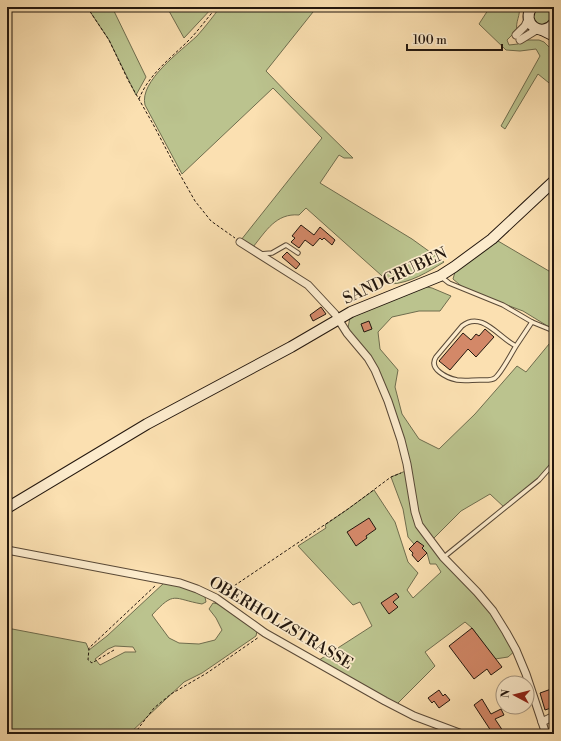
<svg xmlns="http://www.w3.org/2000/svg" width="561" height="741" font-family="'Libre Bodoni',serif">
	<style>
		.green { fill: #bbc38e; stroke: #6f6d4e; fill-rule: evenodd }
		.building { fill: #d38868; stroke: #23170e }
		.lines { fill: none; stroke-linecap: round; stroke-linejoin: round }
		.lane-casing { stroke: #594937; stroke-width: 5.5 }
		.street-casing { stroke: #594937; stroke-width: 9 }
		.secondary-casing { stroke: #23170e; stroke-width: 12 }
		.path { stroke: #23170e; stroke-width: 1; stroke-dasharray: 3 2; stroke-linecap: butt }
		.lane { stroke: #fcebcc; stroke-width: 3.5 }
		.street { stroke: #fcebcc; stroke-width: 7 }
		.secondary { stroke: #fcebcc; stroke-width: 10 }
		.labels { text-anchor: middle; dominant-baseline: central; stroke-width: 3.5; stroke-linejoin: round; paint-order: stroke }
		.street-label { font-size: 16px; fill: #23170e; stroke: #fcebcc }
	</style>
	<rect width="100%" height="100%" fill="#fbe0b1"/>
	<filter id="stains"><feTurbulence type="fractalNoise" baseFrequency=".005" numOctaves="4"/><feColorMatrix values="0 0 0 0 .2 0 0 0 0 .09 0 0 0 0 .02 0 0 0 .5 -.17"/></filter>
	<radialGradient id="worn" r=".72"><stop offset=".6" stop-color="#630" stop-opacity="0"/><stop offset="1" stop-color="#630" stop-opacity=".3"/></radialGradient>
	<!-- green -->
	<g class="green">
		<polygon points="87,7 112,7 146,77 136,95 109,40"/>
		<polygon points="172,7 213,7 184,38 169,11"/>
		<path d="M220,7H317L266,71L292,98L353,158H344L339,155L320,183L412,239L444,262C428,272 410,283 391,284L306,208L299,215C276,213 266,231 253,247L241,240L322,138L273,88L182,174L145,105C139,81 181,51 197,36C205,27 213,17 220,7Z"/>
		<path d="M490,7H519C521,15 515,22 517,30L507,40L509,45L518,44L525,40H539L544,42L554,52V87L538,74L505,129L501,126L540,56L536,49L520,51L506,50L479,24Z"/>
		<circle cx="542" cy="16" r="9"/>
		<polygon points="498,241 554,274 554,330 523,311 466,290 453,279 455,272"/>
		<polygon points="417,285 432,288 451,296 440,311 419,311 392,317 378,332 380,349 398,370 395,387 402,414 419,439 439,449 475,414 517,366 526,372 554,338 554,463 539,480 505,508 490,494 461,511 431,541 493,611 516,650 508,657 495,659 472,628 465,622 425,652 435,666 395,706 316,662 372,626 360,602 353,605 298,546 326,528 325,525 348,509 374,490 395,522 408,562 418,573 407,590 413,598 441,572 436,564 430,564 427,553 422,548 423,546 417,541 414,544 408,537 403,509 391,477 408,470 375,370 347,333 351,312"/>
		<path d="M164,583C179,585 193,588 205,597L206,602L202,604C173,599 175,590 152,615L169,638L179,643L199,644L215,640L222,630L216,618L209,609L213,603L219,604L257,631L256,636L202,673L184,682L129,734H7V628L86,643L89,650L107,636ZM115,646L133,647L136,652H125L100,665L95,659L108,649Z"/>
	</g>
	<!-- building -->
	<g class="building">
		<polygon points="301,225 314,235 320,227 335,240 332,245 324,238 322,240 320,238 313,246 305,240 299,248 291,242 295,238 292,236"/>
		<polygon points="287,252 300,264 296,269 282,257"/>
		<polygon points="321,307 326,314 313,321 310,315"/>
		<polygon points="369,321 372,329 364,332 361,324"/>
		<polygon points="485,329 494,337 476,357 468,349 450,370 439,361 463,333 471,340 476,334 479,336"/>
		<polygon points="369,518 376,529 366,536 367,538 356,546 347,532"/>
		<polygon points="417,541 424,546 422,548 427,553 418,562 412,555 413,553 409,549"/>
		<polygon points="396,593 399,597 393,602 398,607 389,614 381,603"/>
		<polygon points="472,628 502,667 491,675 487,669 474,679 449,646"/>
		<polygon points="554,688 554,707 545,710 540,693"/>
		<polygon points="439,690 443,696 445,694 450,700 439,708 434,701 432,703 428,698"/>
		<polygon points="482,699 491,714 501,709 504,715 495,719 505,734 493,734 474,705"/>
	</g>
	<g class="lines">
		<!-- lane casing -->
		<g class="lane-casing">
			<g id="lane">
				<polyline points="260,254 272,253 286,245 298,253"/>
				<polyline points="440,276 449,283 503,305 532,322 554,331"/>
				<path d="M516,346C511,354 502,372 495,378C491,381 484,380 480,380C472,380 465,381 457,380C447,378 428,369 436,357L462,326C482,310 499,338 516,346L532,322"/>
				<polyline points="444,557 539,480 554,463"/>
			</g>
		</g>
		<!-- street casing -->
		<g class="street-casing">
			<g id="street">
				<polyline points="516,35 525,26 529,17"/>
				<polyline points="520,40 538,29"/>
				<polyline points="240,242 308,285 335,314 347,333 368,358 375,370 388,401 401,440 407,464 415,512 419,525 443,557 477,592 493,611 506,632 516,650 526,674 546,734"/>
				<polyline points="7,550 180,583 197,589 216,598 265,633 385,701 414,716 462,734"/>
				<polyline points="542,722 554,716"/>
			</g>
		</g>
		<!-- secondary casing -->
		<g class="secondary-casing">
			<g id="secondary">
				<path d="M532,7C520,23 542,39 554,23"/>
				<polyline points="552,7 554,9"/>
				<polyline points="542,30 554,36"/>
				<polyline points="7,508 147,424 291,347 351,312 440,276 454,267 492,239 554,181"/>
			</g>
		</g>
		<!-- path -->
		<g class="path">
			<polyline points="87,7 109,40 128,80 153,124 174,164 195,201 211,221 235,238"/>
			<path d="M139,99C149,74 170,59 189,40C199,30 207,18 217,7"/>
			<polyline points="222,594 348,509 391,477 401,473"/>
			<polyline points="114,650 92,663 88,660 89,648 156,585"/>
			<polyline points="134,734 154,708 171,694 207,673 259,637"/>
		</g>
		<!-- lane -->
		<use href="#lane" class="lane"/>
		<!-- street -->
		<use href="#street" class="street"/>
		<!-- secondary -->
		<use href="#secondary" class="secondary"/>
	</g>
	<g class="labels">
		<!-- street labels -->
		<g class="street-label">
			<text transform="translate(395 276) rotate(-25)">SANDGRUBEN</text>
			<text transform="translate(281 623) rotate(31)">OBERHOLZSTRASSE</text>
		</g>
	</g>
	<!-- margin -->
	<rect width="561" height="741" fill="none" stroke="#fbe0b1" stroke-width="24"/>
	<rect x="8" y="8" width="545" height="725" fill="none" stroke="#23170e" stroke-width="2"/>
	<rect x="12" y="12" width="537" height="717" fill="none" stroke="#23170e"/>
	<!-- north arrow -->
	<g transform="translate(515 695) rotate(277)"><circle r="19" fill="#fcebcc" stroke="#a59680"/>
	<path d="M0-3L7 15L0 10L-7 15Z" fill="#8f2418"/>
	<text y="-6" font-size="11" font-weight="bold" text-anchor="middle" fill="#23170e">N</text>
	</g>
	<!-- scale -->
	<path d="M407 44v6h95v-6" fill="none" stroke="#23170e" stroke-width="2"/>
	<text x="413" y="44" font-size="12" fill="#23170e" stroke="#fcebcc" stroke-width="3" paint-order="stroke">100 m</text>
	<rect width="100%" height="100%" filter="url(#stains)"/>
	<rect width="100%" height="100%" fill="url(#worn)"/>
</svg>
